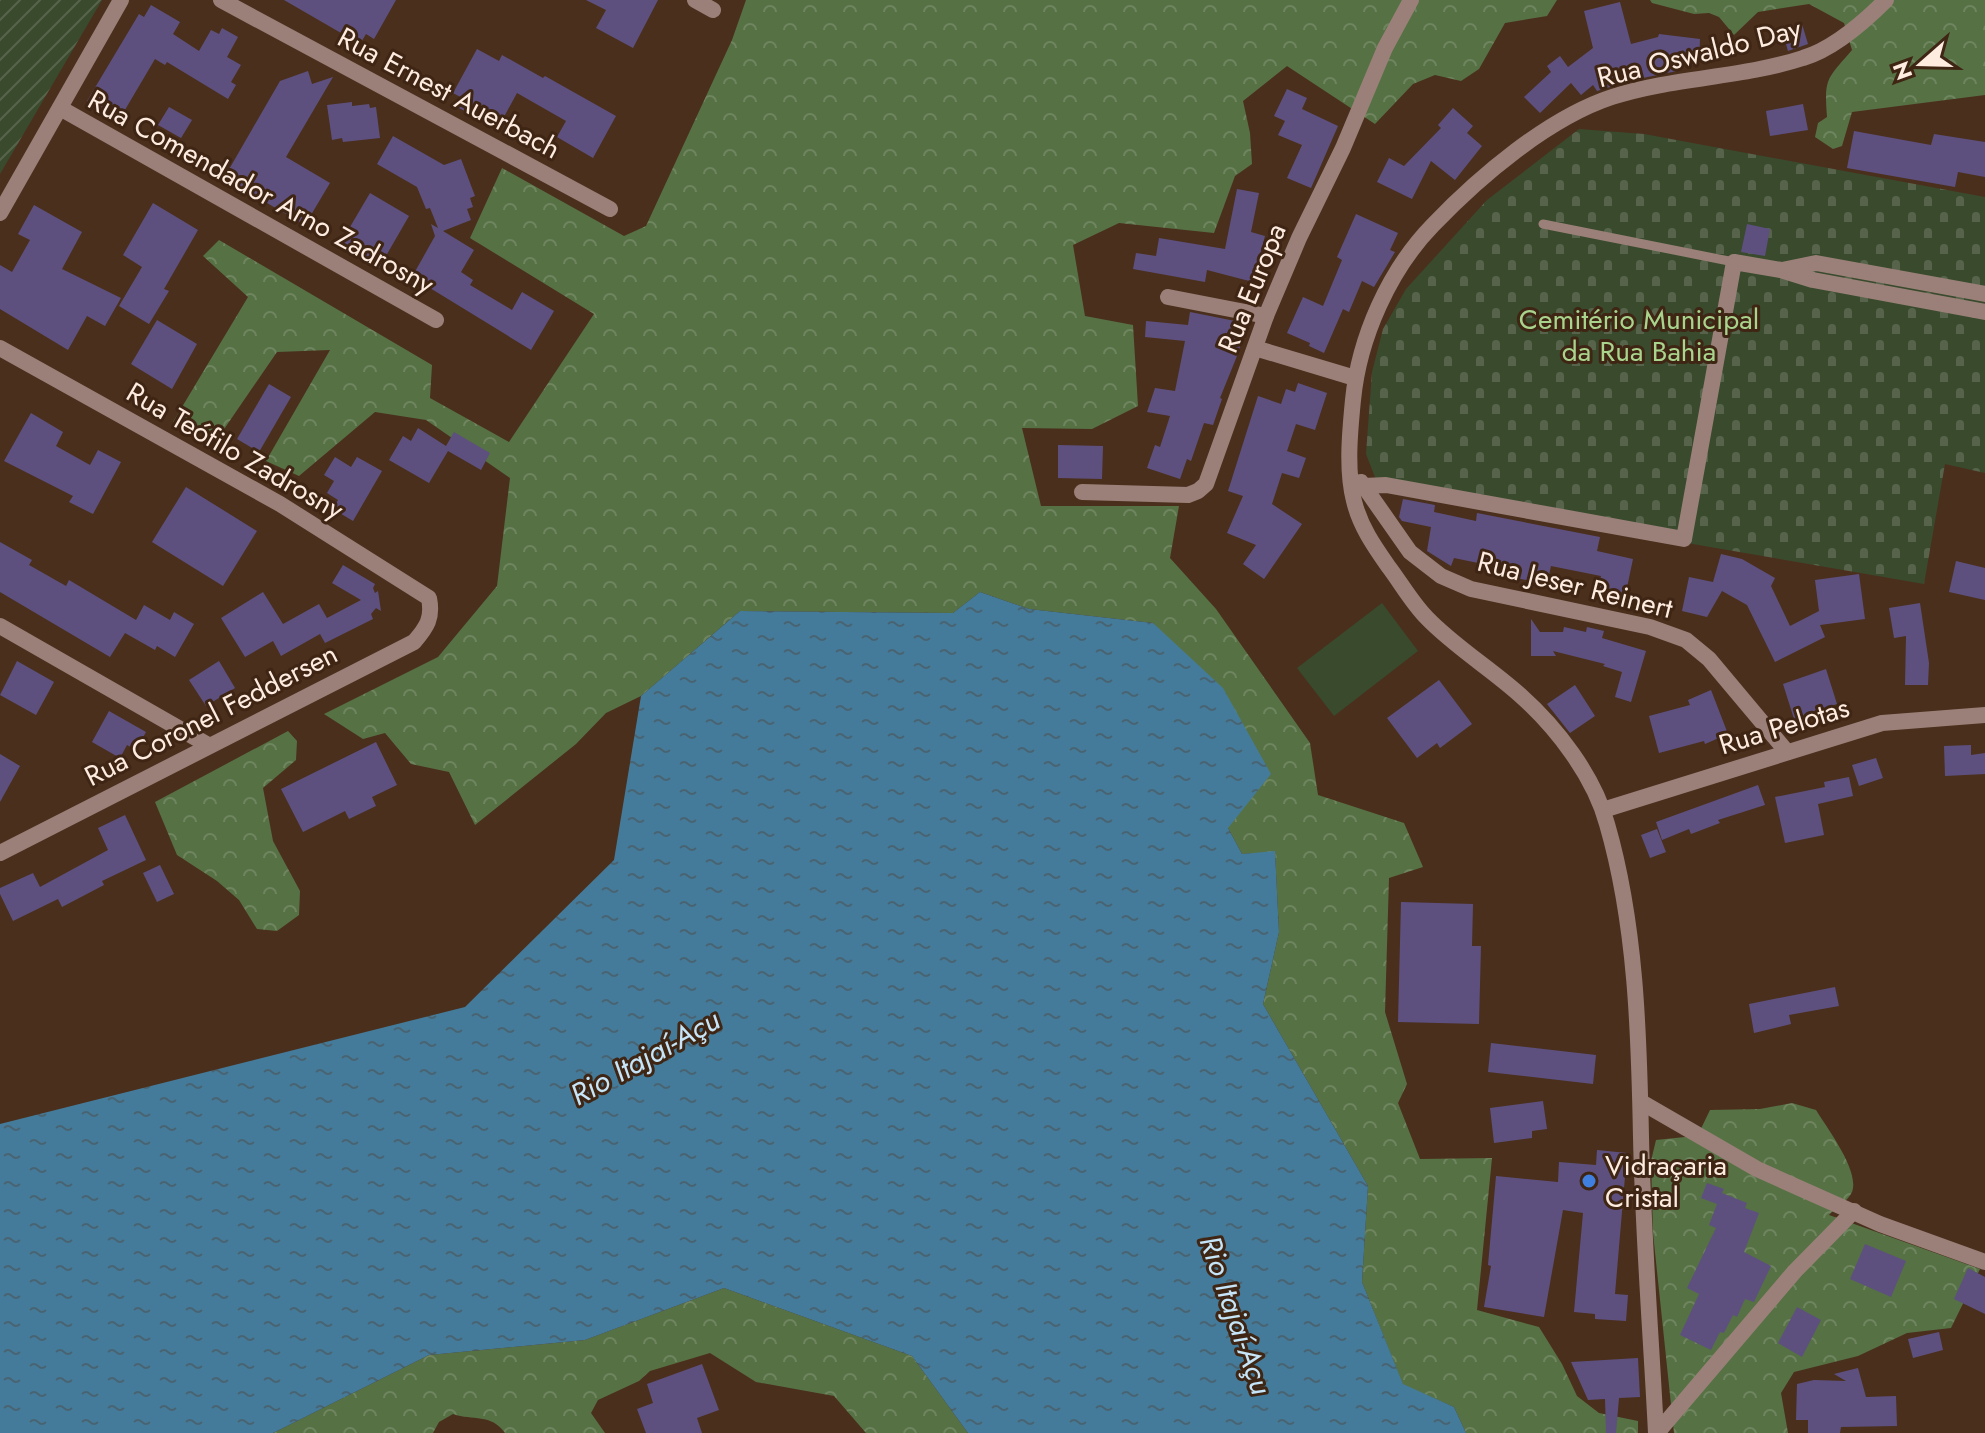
<svg xmlns="http://www.w3.org/2000/svg" width="1985" height="1433" font-family="Jost,sans-serif">
	<style>
		.forest { fill: url(#forest-crowns) }
		.cemetery { fill: url(#cemetery-stones) }
		.garden { fill: url(#garden-furrows) }
		.pitch { fill: #394a2d }
		.water { fill: url(#water-ripples) }
		.building { fill: #5d507f }
		.lines { fill: none; stroke-linecap: round; stroke-linejoin: round }
		.lane { stroke: #9a8078; stroke-width: 9 }
		.street { stroke: #9a8078; stroke-width: 16 }
		.shop-dot { fill: #3f7fe0; stroke: #3f2513; stroke-width: 3 }
		.labels { text-anchor: middle; dominant-baseline: central; stroke-width: 6; stroke-linejoin: round; paint-order: stroke }
		.street-label { font-size: 28px; fill: #feece1; stroke: #3f2513 }
		.park-label { font-size: 28px; fill: #a9d48d; stroke: #3f2513 }
		.poi-label { font-size: 28px; fill: #feece1; stroke: #3f2513; text-anchor: start }
		.water-label { font-size: 30px; font-style: italic; fill: #c6e5f8; stroke: #3f2513 }
	</style>
	<defs>
		<pattern id="forest-crowns" width="20" height="18" patternUnits="userSpaceOnUse" patternTransform="scale(2)"><rect width="20" height="18" fill="#567144"/><path d="M2 6a3 3 0 1 1 6 0M12 15a3 3 0 1 1 6 0" fill="none" stroke="#6f855f"/></pattern>
		<pattern id="cemetery-stones" width="16" height="16" patternUnits="userSpaceOnUse" patternTransform="scale(2)"><rect width="16" height="16" fill="#394a2d"/><path d="M2 7V4a2 2 0 0 1 4 0v3zM10 15v-3a2 2 0 0 1 4 0v3z" fill="#57644b"/></pattern>
		<pattern id="garden-furrows" width="10" height="10" patternUnits="userSpaceOnUse" patternTransform="scale(2)"><rect width="10" height="10" fill="#394a2d"/><path d="M-1 1l2-2M0 10L10 0M9 11l2-2" fill="none" stroke="#57644b"/></pattern>
		<pattern id="water-ripples" width="26" height="14" patternUnits="userSpaceOnUse" patternTransform="scale(2)"><rect width="26" height="14" fill="#457b9a"/><path d="M2 4q2-2 4 0t4 0M15 11q2-2 4 0t4 0" fill="none" stroke="#486473"/></pattern>
	</defs>
	<rect width="100%" height="100%" fill="#4a2f1d"/>
	<!-- forest -->
	<g class="forest">
		<polygon points="746,0 1557,0 1547,16 1505,23 1479,69 1461,81 1435,75 1413,84 1375,124 1287,66 1243,101 1250,133 1252,164 1235,176 1214,233 1119,223 1073,245 1085,316 1133,325 1138,406 1092,429 1022,428 1041,506 1179,506 1170,558 1216,609 1310,743 1318,795 1404,823 1423,867 1389,878 1385,1012 1407,1084 1398,1103 1420,1159 1492,1158 1477,1310 1539,1327 1562,1364 1577,1396 1599,1413 1638,1421 1638,1433 1466,1433 1454,1407 1403,1385 1362,1282 1368,1186 1263,1004 1279,932 1275,852 1242,854 1228,828 1153,623 1029,609 980,592 953,613 740,611 641,696 606,713 576,744 475,825 449,772 411,764 385,733 363,739 324,714 438,657 497,586 510,478 426,420 375,412 299,476 266,461 330,350 277,352 218,438 173,422 248,297 203,256 219,240 432,365 430,398 509,442 594,314 470,238 502,168 624,236 646,226 732,40"/>
		<path d="M1650,0H1985V95L1852,112L1842,146L1833,149L1815,137L1818,123L1827,117C1824,78 1827,79 1852,50L1844,23L1809,4L1758,12L1734,35L1719,17L1709,13L1694,14L1652,3Z"/>
		<polygon points="288,731 297,741 296,760 263,788 273,841 300,891 299,915 277,931 257,929 239,900 217,881 177,855 155,802"/>
		<path d="M1792,1103L1816,1110C1827,1128 1860,1171 1852,1192C1848,1201 1835,1208 1829,1215L1980,1269L1951,1328L1907,1333L1858,1356L1794,1372L1781,1393L1788,1433H1674L1653,1233L1651,1161L1656,1140L1685,1137L1696,1139L1710,1110L1760,1109Z"/>
		<path d="M724,1288L912,1356L968,1433H866L834,1396L756,1382L710,1353L650,1371L639,1381L598,1400L591,1413L605,1433H505C491,1413 473,1421 453,1414L439,1422L433,1433H273L429,1355L585,1340Z"/>
	</g>
	<!-- cemetery -->
	<polygon class="cemetery" points="1579,129 1644,134 1985,197 1985,473 1945,464 1924,584 1380,490 1366,454 1372,372 1383,329 1406,289 1487,200"/>
	<!-- garden -->
	<polygon class="garden" points="0,0 102,0 0,174"/>
	<!-- pitch -->
	<polygon class="pitch" points="1382,603 1418,651 1334,716 1297,668"/>
	<!-- water -->
	<polygon class="water" points="980,592 1029,609 1153,623 1223,688 1271,774 1228,828 1242,854 1275,851 1279,932 1263,1004 1368,1186 1362,1282 1403,1384 1454,1407 1466,1433 968,1433 912,1356 724,1288 585,1340 429,1355 273,1433 0,1433 0,1124 465,1007 614,860 641,696 740,611 953,613"/>
	<!-- building -->
	<g class="building">
		<polygon points="284,0 396,0 374,39 366,34 360,44"/>
		<polygon points="586,0 658,0 633,48 596,28 606,10"/>
		<polygon points="1620,2 1631,44 1658,37 1659,34 1700,39 1699,65 1677,64 1677,71 1633,80 1597,91 1593,85 1581,95 1571,83 1540,113 1524,97 1551,72 1547,66 1560,56 1568,67 1593,48 1584,11"/>
		<polygon points="151,5 180,22 173,34 199,51 211,30 219,34 222,28 238,37 227,57 241,65 231,82 236,85 228,99 167,62 165,65 155,59 119,120 87,101 139,14 144,17"/>
		<polygon points="1802,24 1808,44 1788,51 1782,30"/>
		<polygon points="477,49 499,61 502,55 543,78 545,76 616,116 593,158 557,137 566,121 517,93 499,126 485,118 483,121 459,108 464,99 453,93"/>
		<polygon points="308,71 312,84 333,77 286,157 330,183 305,225 224,178 280,81"/>
		<polygon points="1287,89 1307,98 1302,109 1338,126 1311,188 1287,178 1302,145 1278,135 1285,121 1274,116"/>
		<polygon points="352,102 352,106 369,104 370,108 376,107 380,138 343,142 342,138 332,140 327,105"/>
		<polygon points="1803,104 1808,130 1770,136 1766,111"/>
		<polygon points="169,107 192,120 181,138 158,125"/>
		<polygon points="1453,108 1473,126 1467,133 1482,146 1455,180 1431,161 1412,199 1377,182 1389,158 1404,166 1441,128 1438,125"/>
		<polygon points="1854,131 1931,145 1934,134 1985,142 1985,177 1958,172 1955,187 1847,168"/>
		<polygon points="393,136 444,165 461,159 475,196 470,198 473,207 467,209 471,220 443,231 474,250 461,272 473,280 470,285 512,310 522,292 554,311 531,350 412,277 435,236 431,224 438,228 430,208 426,209 417,187 377,164"/>
		<polygon points="1237,189 1259,193 1251,232 1265,236 1253,282 1207,270 1205,282 1133,269 1136,253 1156,256 1159,238 1225,249"/>
		<polygon points="370,193 409,216 379,268 340,244"/>
		<polygon points="153,203 198,230 164,289 169,291 149,324 119,306 142,267 123,255"/>
		<polygon points="34,205 82,232 62,269 121,298 105,326 87,316 68,350 0,309 0,265 12,272 30,240 18,234"/>
		<polygon points="1356,214 1398,233 1390,250 1395,252 1374,287 1362,281 1349,312 1343,309 1324,353 1309,346 1310,343 1287,333 1303,297 1323,306 1342,260 1337,257"/>
		<polygon points="1747,224 1770,229 1765,256 1741,252"/>
		<polygon points="1190,312 1245,323 1239,351 1220,398 1222,399 1213,425 1204,423 1191,461 1187,459 1180,479 1147,468 1155,445 1160,447 1170,416 1147,412 1155,388 1175,391 1185,341 1145,337 1146,321 1188,325"/>
		<polygon points="157,320 197,344 172,389 131,364"/>
		<polygon points="1298,383 1327,393 1315,430 1296,424 1287,451 1306,458 1299,478 1282,473 1272,504 1302,524 1264,579 1243,564 1256,545 1227,533 1243,496 1228,491 1258,396 1281,404 1286,389 1295,392"/>
		<polygon points="269,384 291,397 259,452 237,439"/>
		<polygon points="31,413 63,432 56,446 90,465 98,450 121,462 93,514 69,502 73,496 4,461"/>
		<polygon points="418,428 446,446 454,432 490,453 481,470 448,451 429,483 389,460 403,436 411,441"/>
		<polygon points="1058,445 1103,446 1102,479 1058,478"/>
		<polygon points="335,457 351,467 357,457 382,471 353,521 333,509 338,500 327,493 334,481 324,475"/>
		<polygon points="186,487 257,531 223,586 152,542"/>
		<polygon points="1403,499 1435,505 1434,512 1476,521 1477,513 1600,537 1597,551 1633,559 1625,597 1598,591 1601,576 1551,566 1547,584 1511,577 1512,570 1454,558 1451,566 1427,551 1431,527 1402,521 1399,517"/>
		<polygon points="0,542 32,560 29,565 66,586 69,580 136,620 144,605 170,620 174,612 194,624 175,657 157,646 155,650 125,633 110,657 0,592"/>
		<polygon points="1721,554 1742,559 1775,578 1771,586 1790,626 1819,611 1815,580 1859,574 1865,619 1820,625 1825,637 1775,662 1747,605 1722,591 1707,617 1682,611 1689,577 1713,582"/>
		<polygon points="1956,561 1985,568 1985,600 1949,592"/>
		<polygon points="343,565 375,584 373,588 375,593 378,591 381,611 376,608 371,614 373,619 325,643 320,634 281,656 273,641 245,657 221,618 263,592 283,624 319,604 327,618 361,600 332,583"/>
		<polygon points="1920,603 1929,663 1928,685 1905,685 1906,636 1894,638 1889,608"/>
		<polygon points="1531,619 1540,632 1563,632 1564,627 1586,632 1587,627 1604,631 1602,638 1646,651 1631,702 1615,697 1622,672 1603,666 1605,664 1553,651 1556,656 1531,656"/>
		<polygon points="17,661 54,682 36,715 0,695"/>
		<polygon points="219,661 235,688 206,706 189,680"/>
		<polygon points="1826,669 1837,704 1794,719 1783,684"/>
		<polygon points="1439,680 1472,724 1440,748 1437,743 1417,758 1387,718"/>
		<polygon points="1575,685 1595,716 1570,733 1547,704"/>
		<polygon points="1711,690 1728,734 1705,744 1704,741 1659,753 1649,716 1690,705 1688,700"/>
		<polygon points="109,711 146,732 136,750 127,745 120,758 92,742"/>
		<polygon points="376,742 397,785 372,797 376,806 349,819 345,811 303,832 281,789"/>
		<polygon points="1971,745 1971,755 1985,753 1985,774 1945,776 1944,746"/>
		<polygon points="0,754 20,766 0,802"/>
		<polygon points="1876,758 1883,778 1859,786 1852,765"/>
		<polygon points="1849,777 1853,796 1818,804 1824,835 1785,843 1775,797 1825,787 1824,782"/>
		<polygon points="1758,785 1765,805 1718,820 1720,823 1691,834 1689,829 1662,840 1656,822"/>
		<polygon points="125,815 146,860 102,881 104,885 62,907 58,899 13,921 0,894 0,888 33,873 40,887 108,850 98,828"/>
		<polygon points="1657,829 1666,852 1650,858 1641,835"/>
		<polygon points="160,865 174,894 157,902 143,873"/>
		<polygon points="1401,902 1473,904 1472,946 1481,946 1479,1024 1398,1022"/>
		<polygon points="1835,987 1839,1006 1789,1015 1791,1024 1754,1033 1749,1004"/>
		<polygon points="1491,1043 1596,1055 1593,1084 1488,1072"/>
		<polygon points="1543,1101 1547,1129 1532,1131 1532,1138 1494,1143 1490,1108"/>
		<polygon points="1597,1150 1627,1153 1615,1294 1628,1295 1626,1321 1595,1319 1595,1314 1574,1312 1583,1213 1563,1210 1544,1317 1484,1307 1491,1266 1488,1265 1496,1176 1558,1182 1559,1162 1596,1165"/>
		<polygon points="1707,1183 1724,1189 1722,1193 1747,1203 1745,1208 1759,1213 1744,1252 1771,1266 1754,1302 1745,1299 1737,1317 1733,1315 1724,1333 1720,1332 1711,1350 1680,1335 1699,1294 1687,1288 1716,1228 1709,1225 1717,1204 1701,1198"/>
		<polygon points="1865,1244 1906,1261 1891,1297 1850,1279"/>
		<polygon points="1968,1268 1985,1277 1985,1314 1954,1299"/>
		<polygon points="1797,1307 1821,1320 1802,1357 1778,1343"/>
		<polygon points="1939,1332 1943,1350 1913,1358 1908,1339"/>
		<polygon points="1638,1358 1640,1397 1619,1398 1616,1433 1606,1433 1605,1399 1588,1400 1571,1362"/>
		<polygon points="702,1364 719,1410 697,1418 702,1433 646,1433 637,1409 653,1403 647,1384"/>
		<polygon points="1858,1368 1866,1397 1896,1396 1897,1426 1841,1427 1840,1433 1808,1433 1808,1420 1796,1420 1797,1384 1814,1380 1846,1381 1834,1374"/>
	</g>
	<g class="lines">
		<!-- lane -->
		<polyline class="lane" points="1543,224 1734,262"/>
		<!-- street -->
		<g class="street">
			<polyline points="221,0 610,209"/>
			<polyline points="695,0 713,10"/>
			<polyline points="60,108 436,320"/>
			<polyline points="0,213 121,0"/>
			<polyline points="1782,270 1816,263 1985,294"/>
			<polyline points="1168,297 1266,316"/>
			<path d="M0,348L280,504L429,598C433,618 427,627 414,642L0,853"/>
			<polyline points="1255,348 1355,378"/>
			<polyline points="1361,482 1410,552 1441,576 1471,589 1650,627 1686,640 1709,659 1787,752"/>
			<polyline points="1364,486 1386,485 1684,539 1734,262 1781,270 1813,280 1985,312"/>
			<polyline points="1082,492 1188,495 1198,491 1206,484 1266,316 1299,238 1343,148 1385,48 1411,0"/>
			<polyline points="0,626 208,745"/>
			<polyline points="1603,810 1882,723 1985,715"/>
			<polyline points="1641,1102 1757,1169 1880,1224 1985,1262"/>
			<path d="M1656,1433C1651,1334 1643,1235 1641,1137C1639,1033 1636,924 1607,824C1594,776 1557,728 1520,695C1490,668 1455,647 1427,618C1412,603 1401,583 1388,566C1374,546 1360,526 1354,501C1346,470 1350,431 1353,400C1359,338 1389,270 1433,225C1479,177 1548,118 1612,97C1674,77 1742,78 1803,58C1833,49 1864,22 1886,0"/>
			<polyline points="1657,1433 1795,1271 1854,1211"/>
		</g>
	</g>
	<!-- markers -->
	<circle class="shop-dot" cx="1589" cy="1181" r="8"/>
	<g class="labels">
		<!-- street labels -->
		<g class="street-label">
			<text transform="translate(1699 53) rotate(-14)">Rua Oswaldo Day</text>
			<text transform="translate(449 93) rotate(28)">Rua Ernest Auerbach</text>
			<text transform="translate(261 192) rotate(29)">Rua Comendador Arno Zadrosny</text>
			<text transform="translate(1252 288) rotate(-68)">Rua Europa</text>
			<text transform="translate(235 451) rotate(30)">Rua Teófilo Zadrosny</text>
			<text transform="translate(1575 585) rotate(14)">Rua Jeser Reinert</text>
			<text transform="translate(211 715) rotate(-27)">Rua Coronel Feddersen</text>
			<text transform="translate(1784 726) rotate(-17)">Rua Pelotas</text>
		</g>
		<!-- park labels -->
		<g class="park-label">
			<text x="1639" y="319">Cemitério Municipal<tspan x="1639" dy="32">da Rua Bahia</tspan></text>
		</g>
		<!-- poi labels -->
		<g class="poi-label">
			<text x="1605" y="1165">Vidraçaria<tspan x="1605" dy="32">Cristal</tspan></text>
		</g>
		<!-- water labels -->
		<g class="water-label">
			<text transform="translate(645 1057) rotate(-29)">Rio Itajaí-Açu</text>
			<text transform="translate(1236 1315) rotate(71)">Rio Itajaí-Açu</text>
		</g>
	</g>
	<!-- north arrow -->
	<g transform="translate(1921 64) rotate(250)" stroke="#3f2513" stroke-width="6" paint-order="stroke">
	<path d="M0-6L14 30L0 20L-14 30Z" fill="#feece1"/>
	<text y="-12" font-size="22" font-weight="bold" text-anchor="middle" fill="#feece1">N</text>
	</g>
</svg>
